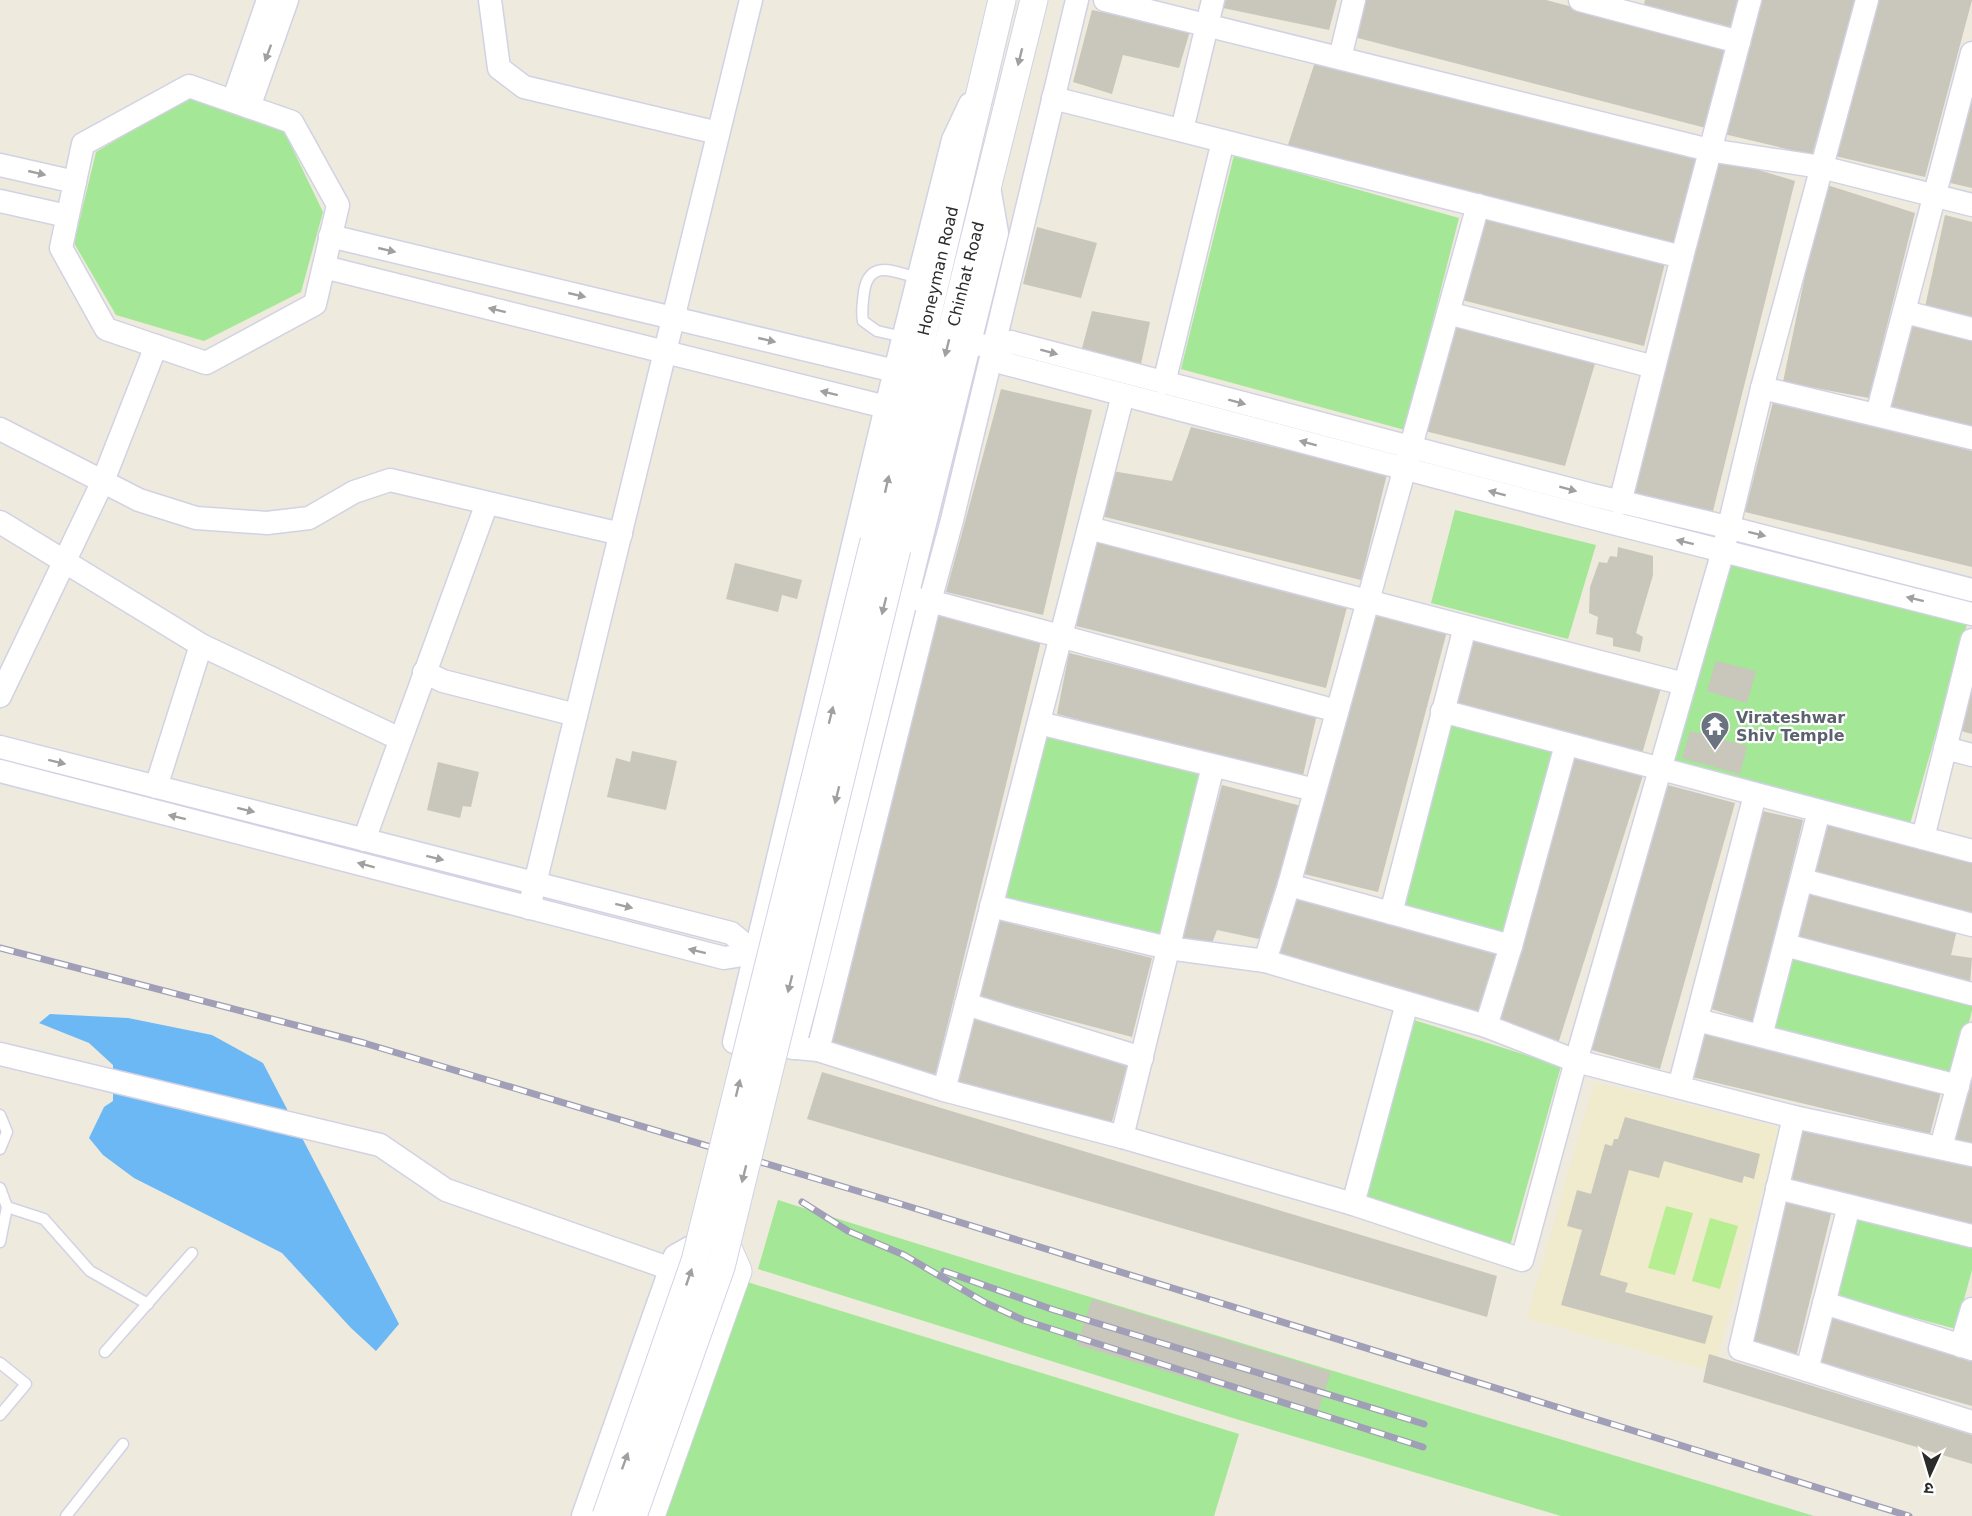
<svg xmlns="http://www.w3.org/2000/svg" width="1972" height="1516" font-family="'DejaVu Sans','Noto Sans Devanagari',sans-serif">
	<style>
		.education { fill: #f0ebcc }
		.green { fill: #a4e797 }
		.pitch { fill: #b7ee92 }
		.water { fill: #6cb8f4 }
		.building { fill: #c9c6bc }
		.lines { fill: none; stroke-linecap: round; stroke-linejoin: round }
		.service-casing { stroke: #d2d2e5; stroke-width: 13 }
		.minor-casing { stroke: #d2d2e5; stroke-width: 25 }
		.tertiary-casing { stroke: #d2d2e5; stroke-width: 29 }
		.service { stroke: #fff; stroke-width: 10 }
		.minor { stroke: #fff; stroke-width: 22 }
		.tertiary { stroke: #fff; stroke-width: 27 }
		.rail-casing { stroke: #a09fb7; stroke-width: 7 }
		.rail { stroke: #fff; stroke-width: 4.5; stroke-dasharray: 14; stroke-linecap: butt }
		.tertiary-bridge-casing { stroke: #d2d2e5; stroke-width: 29; stroke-linecap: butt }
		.tertiary-bridge { stroke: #fff; stroke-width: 27 }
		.oneway { fill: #a0a0a0 }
		.labels { text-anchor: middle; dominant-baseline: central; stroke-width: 4.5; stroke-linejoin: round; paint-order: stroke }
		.street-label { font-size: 16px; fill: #2b2b2b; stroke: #fff }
		.worship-label { font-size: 16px; font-weight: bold; fill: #5b616d; stroke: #fff; text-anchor: start }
	</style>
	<rect width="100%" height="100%" fill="#eeeadd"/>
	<!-- education -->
	<polygon class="education" points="1594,1082 1780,1128 1713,1372 1527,1318"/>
	<!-- green -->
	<g class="green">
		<polygon points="189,97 283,129 323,212 301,292 204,341 116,315 74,243 96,152"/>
		<polygon points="1234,155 1459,218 1405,430 1181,369"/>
		<polygon points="1455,510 1596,545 1568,639 1431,603"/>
		<polygon points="1729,559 1968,621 1910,824 1672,760"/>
		<polygon points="1448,717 1557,748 1505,937 1397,907"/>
		<polygon points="1043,729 1208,772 1162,942 1006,900"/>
		<polygon points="1787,949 1972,999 1972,1010 1955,1080 1766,1030"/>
		<polygon points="1414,1020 1561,1066 1510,1246 1365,1200"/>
		<path d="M778,1200C1122,1309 1469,1411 1814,1516H1561L1236,1419L758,1269Z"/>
		<polygon points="1859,1216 1972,1247 1972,1270 1956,1329 1837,1297"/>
		<polygon points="744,1281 1239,1434 1214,1516 662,1516"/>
	</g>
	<!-- pitch -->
	<g class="pitch">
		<polygon points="1666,1206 1693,1213 1675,1275 1648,1268"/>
		<polygon points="1710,1218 1738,1226 1720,1289 1692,1281"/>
	</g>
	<!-- water -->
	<polygon class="water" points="50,1014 128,1018 212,1035 263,1063 399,1324 376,1351 351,1328 282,1253 134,1178 103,1155 89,1138 104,1107 113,1101 113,1065 89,1043 39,1023"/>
	<!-- building -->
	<g class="building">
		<polygon points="1226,0 1337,0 1329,30 1223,8"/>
		<polygon points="1364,0 1546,0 1728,48 1706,128 1354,37"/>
		<polygon points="1645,0 1738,0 1731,27 1644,5"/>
		<polygon points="1759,0 1856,0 1812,155 1724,134"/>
		<polygon points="1879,0 1972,0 1925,177 1835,156"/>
		<polygon points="1092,10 1190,31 1179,68 1123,55 1112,94 1073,82"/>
		<polygon points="1315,62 1696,157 1673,246 1287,148"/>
		<polygon points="1972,86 1972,188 1946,182"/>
		<polygon points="1716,157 1795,181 1713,511 1632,494"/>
		<polygon points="1824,184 1915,213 1869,398 1783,382"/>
		<polygon points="1482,215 1665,263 1644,346 1458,299"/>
		<polygon points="1945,215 1972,222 1972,318 1925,307"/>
		<polygon points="1037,227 1097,243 1081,298 1023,284"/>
		<polygon points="1092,311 1150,322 1141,364 1081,352"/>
		<polygon points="1910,320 1972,336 1972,429 1886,408"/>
		<polygon points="1455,321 1596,360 1565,466 1425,431"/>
		<polygon points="1001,389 1092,410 1043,615 946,592"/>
		<polygon points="1774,398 1972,451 1972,567 1745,512"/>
		<polygon points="1191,427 1387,474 1361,580 1101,516 1112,471 1172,481"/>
		<polygon points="1096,541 1347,607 1326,688 1076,626"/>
		<polygon points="1618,547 1653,556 1653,575 1636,633 1643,637 1640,652 1613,646 1613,638 1596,634 1598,617 1589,613 1590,587 1599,562 1607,563 1610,556 1617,557"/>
		<polygon points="735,563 802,580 797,599 782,595 778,612 726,599"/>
		<polygon points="934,612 1041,641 935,1076 828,1042"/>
		<polygon points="1377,613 1447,631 1378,892 1304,874"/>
		<polygon points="1469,634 1661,688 1642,754 1453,705"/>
		<polygon points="1069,653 1317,714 1302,780 1057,714"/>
		<polygon points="1716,661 1756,671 1747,703 1707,691"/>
		<polygon points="1972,687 1972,734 1961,731"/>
		<polygon points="1690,731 1747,746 1740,774 1682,758"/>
		<polygon points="632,751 677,761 666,810 607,797 616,758 630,762"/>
		<polygon points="1570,755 1643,775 1558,1044 1494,1023"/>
		<polygon points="438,762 479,772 471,807 463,806 460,818 427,810"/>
		<polygon points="1664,784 1735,803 1660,1069 1588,1049"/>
		<polygon points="1222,785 1301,806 1259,939 1217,930 1211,946 1180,942"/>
		<polygon points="1758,810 1803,820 1754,1022 1708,1008"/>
		<polygon points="1824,820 1972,859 1972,914 1811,874"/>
		<polygon points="1806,891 1957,930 1951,955 1972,958 1970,984 1794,939"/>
		<polygon points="1293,894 1499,951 1478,1015 1275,956"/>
		<polygon points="997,920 1152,958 1132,1037 976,996"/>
		<polygon points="972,1015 1128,1062 1110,1129 954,1086"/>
		<polygon points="1703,1030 1941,1092 1930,1134 1692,1077"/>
		<polygon points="1972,1068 1972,1146 1953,1141"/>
		<polygon points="822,1072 1497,1276 1487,1317 807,1119"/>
		<polygon points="1625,1117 1760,1154 1754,1179 1744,1176 1742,1183 1664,1161 1659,1178 1629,1170 1600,1275 1628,1283 1625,1292 1713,1316 1705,1344 1561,1305 1582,1230 1567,1226 1577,1190 1591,1194 1605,1144 1612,1146 1614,1139 1618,1139"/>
		<polygon points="1798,1126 1972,1167 1972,1224 1785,1179"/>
		<polygon points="1781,1197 1832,1210 1796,1357 1748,1343"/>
		<polygon points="1092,1299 1331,1372 1316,1416 1077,1345"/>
		<polygon points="1828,1315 1972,1361 1972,1406 1815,1361"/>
		<polygon points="1709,1354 1972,1435 1972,1464 1703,1382"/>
	</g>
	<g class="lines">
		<!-- service casing -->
		<g class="service-casing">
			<g id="service">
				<path d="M903,337L877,331L863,321C861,311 863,301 864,292C869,258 895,272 918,278"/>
				<polyline points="0,1115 7,1132 0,1149"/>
				<polyline points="0,1188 7,1207 0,1242"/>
				<polyline points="7,1207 44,1219 90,1271 148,1304"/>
				<polyline points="105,1352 192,1253"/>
				<polyline points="0,1363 26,1384 0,1415"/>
				<polyline points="66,1516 123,1444"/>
			</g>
		</g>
		<!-- minor casing -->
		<g class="minor-casing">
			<g id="minor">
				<polyline points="490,0 499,68 524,87 718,133"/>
				<polyline points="1105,0 1709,150 1821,167 1972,205"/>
				<polyline points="1580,0 1739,42"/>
				<polyline points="1340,58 1354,0"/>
				<polygon points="189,86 292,122 338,205 315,304 206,363 106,329 61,248 83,144"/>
				<polyline points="1053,98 1682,257"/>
				<polyline points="233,101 268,0"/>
				<polyline points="970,104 953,140 886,407 734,1042 818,1050 944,1090 1122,1137 1353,1204 1522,1260 1576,1061 1723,551 1762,388 1867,0"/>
				<polyline points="249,107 287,0"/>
				<polyline points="1182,130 1213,0"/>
				<polyline points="0,165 75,182"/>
				<polyline points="0,201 67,216"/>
				<polyline points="330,236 895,371"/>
				<polyline points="324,267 886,407"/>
				<polyline points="1905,312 1972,329"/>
				<polyline points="1448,313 1654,367"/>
				<polyline points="970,342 992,348 1011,342 1592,495 1727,527 1972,590"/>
				<polyline points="992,348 1003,363 1585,516 1972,614"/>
				<polyline points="1164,383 1223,141"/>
				<polyline points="1762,388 1972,438"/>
				<polyline points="1877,414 1972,53"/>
				<polyline points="0,429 139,500 196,518 267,523 309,518 354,492 390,480 621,534"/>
				<polyline points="1620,503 1682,257 1750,0"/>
				<polyline points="0,522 201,645 156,787"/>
				<polyline points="1089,528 1684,684"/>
				<polyline points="916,599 930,601 1337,711"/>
				<polyline points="201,645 400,739"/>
				<polyline points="424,672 443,681 576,715"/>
				<polyline points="0,696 103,481 156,346"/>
				<polyline points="1442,711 1972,851"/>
				<polyline points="1039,723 1315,790"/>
				<polyline points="0,747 731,933 755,953"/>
				<polyline points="1945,748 1972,755"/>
				<polyline points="0,771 724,958 755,953"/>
				<polyline points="1923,838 1972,640"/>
				<polyline points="364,840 487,503"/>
				<polyline points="1802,880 1972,925"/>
				<polyline points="1289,885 1511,946"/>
				<polyline points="991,906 1168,948 1265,961 1486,1026 1576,1061 1794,1117 1972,1155"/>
				<polyline points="529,908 751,0"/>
				<polyline points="1391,913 1465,627"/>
				<polyline points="1785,945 1972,994"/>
				<polyline points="1265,961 1289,885 1478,205"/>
				<polyline points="966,1004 1142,1058"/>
				<polyline points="1697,1020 1958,1086"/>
				<polyline points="1486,1026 1511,946 1566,745"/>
				<polyline points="1761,1036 1819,811"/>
				<polyline points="794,1048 815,968 997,233 989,187"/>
				<polyline points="818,1050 930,601 952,520 1077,0"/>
				<polyline points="0,1054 380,1145 446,1190 671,1269"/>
				<polyline points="1679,1087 1755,795"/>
				<polyline points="944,1090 1123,395"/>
				<polyline points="1794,1117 1740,1349 1972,1422"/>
				<polyline points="1122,1137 1213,766"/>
				<polyline points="1941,1147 1972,1034"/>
				<polyline points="1777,1188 1972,1236"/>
				<polyline points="1353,1204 1407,1003"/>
				<polyline points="1824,1303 1972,1349"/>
				<polyline points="1961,1346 1972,1309"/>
				<polyline points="1807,1370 1849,1206"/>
				<polyline points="583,1516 675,1256 709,1237"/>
			</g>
		</g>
		<!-- tertiary casing -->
		<g class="tertiary-casing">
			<g id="tertiary">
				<polyline points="874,541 1002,0"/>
				<polyline points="897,549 1034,0"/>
				<polyline points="651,1516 738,1271 721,1232"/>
			</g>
		</g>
		<!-- service -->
		<use href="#service" class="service"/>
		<!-- minor -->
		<use href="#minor" class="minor"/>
		<!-- tertiary -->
		<use href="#tertiary" class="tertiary"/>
		<!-- rail casing -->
		<g class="rail-casing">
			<g id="rail">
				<polyline points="0,948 364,1043 904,1205 1909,1516"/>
				<polyline points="802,1202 848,1231 904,1255 984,1302 1023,1320 1423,1447"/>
				<polyline points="944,1271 1051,1309 1424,1424"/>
			</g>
		</g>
		<!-- rail -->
		<use href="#rail" class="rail"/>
		<!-- tertiary-bridge casing -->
		<g class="tertiary-bridge-casing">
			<g id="tertiary-bridge">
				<polyline points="606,1516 695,1261 874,541"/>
				<polyline points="633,1516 721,1267 897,549"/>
			</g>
		</g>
		<!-- tertiary-bridge -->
		<use href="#tertiary-bridge" class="tertiary-bridge"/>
	</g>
	<!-- one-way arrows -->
	<defs><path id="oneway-solid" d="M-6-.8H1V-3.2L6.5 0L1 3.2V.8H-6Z" transform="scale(1.5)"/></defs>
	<g class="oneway">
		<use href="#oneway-solid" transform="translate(268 53) rotate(110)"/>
		<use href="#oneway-solid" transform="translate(1020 57) rotate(104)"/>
		<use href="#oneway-solid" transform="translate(37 173) rotate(13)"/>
		<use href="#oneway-solid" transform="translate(387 250) rotate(13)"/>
		<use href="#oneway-solid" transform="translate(577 295) rotate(13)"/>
		<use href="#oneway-solid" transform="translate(497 310) rotate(-166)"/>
		<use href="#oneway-solid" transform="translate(767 340) rotate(13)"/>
		<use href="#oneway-solid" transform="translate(947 348) rotate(104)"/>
		<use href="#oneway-solid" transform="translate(1049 352) rotate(15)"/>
		<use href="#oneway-solid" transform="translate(829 393) rotate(-166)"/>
		<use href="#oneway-solid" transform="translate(1237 402) rotate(15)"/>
		<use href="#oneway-solid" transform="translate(1308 443) rotate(-165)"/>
		<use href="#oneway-solid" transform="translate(887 484) rotate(-77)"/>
		<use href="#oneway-solid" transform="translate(1568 489) rotate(15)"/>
		<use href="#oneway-solid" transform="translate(1497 493) rotate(-165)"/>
		<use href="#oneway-solid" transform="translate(1757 534) rotate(14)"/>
		<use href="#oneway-solid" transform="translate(1685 542) rotate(-166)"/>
		<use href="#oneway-solid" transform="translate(1915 599) rotate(-166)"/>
		<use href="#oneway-solid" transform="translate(884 606) rotate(104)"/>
		<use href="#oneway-solid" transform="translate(831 715) rotate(-76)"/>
		<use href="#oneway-solid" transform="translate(57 762) rotate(14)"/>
		<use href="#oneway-solid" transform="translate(837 795) rotate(104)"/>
		<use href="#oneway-solid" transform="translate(246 810) rotate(14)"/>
		<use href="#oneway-solid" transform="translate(177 817) rotate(-166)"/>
		<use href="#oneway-solid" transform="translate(435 858) rotate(14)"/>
		<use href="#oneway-solid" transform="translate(366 865) rotate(-165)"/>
		<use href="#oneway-solid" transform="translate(624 906) rotate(14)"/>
		<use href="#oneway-solid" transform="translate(697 951) rotate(-166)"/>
		<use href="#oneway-solid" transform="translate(790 984) rotate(104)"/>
		<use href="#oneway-solid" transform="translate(738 1088) rotate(-76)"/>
		<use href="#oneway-solid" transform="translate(744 1174) rotate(104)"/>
		<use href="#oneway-solid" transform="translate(689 1277) rotate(-71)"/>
		<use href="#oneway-solid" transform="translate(625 1461) rotate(-70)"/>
	</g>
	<!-- icons -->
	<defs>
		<g id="temple-pin" transform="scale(1.5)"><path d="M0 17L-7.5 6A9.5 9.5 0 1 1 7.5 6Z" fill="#6b7280" stroke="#fff"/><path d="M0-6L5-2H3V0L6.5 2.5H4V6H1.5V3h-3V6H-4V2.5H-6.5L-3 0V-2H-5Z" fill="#fff"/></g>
	</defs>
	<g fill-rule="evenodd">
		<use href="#temple-pin" x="1715" y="726"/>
	</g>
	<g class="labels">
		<!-- street labels -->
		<g class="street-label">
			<text transform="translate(938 271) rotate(-77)">Honeyman Road</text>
			<text transform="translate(966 274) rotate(-76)">Chinhat Road</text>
		</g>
		<!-- worship labels -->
		<g class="worship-label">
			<text x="1736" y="717">Virateshwar<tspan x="1736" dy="18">Shiv Temple</tspan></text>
		</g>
	</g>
	<!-- north arrow -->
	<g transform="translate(1930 1474) rotate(184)" stroke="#ffffff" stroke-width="4.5" paint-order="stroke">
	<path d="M0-4.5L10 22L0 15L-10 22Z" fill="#2b2b2b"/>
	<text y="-9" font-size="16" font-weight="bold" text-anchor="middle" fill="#2b2b2b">उ</text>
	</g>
</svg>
